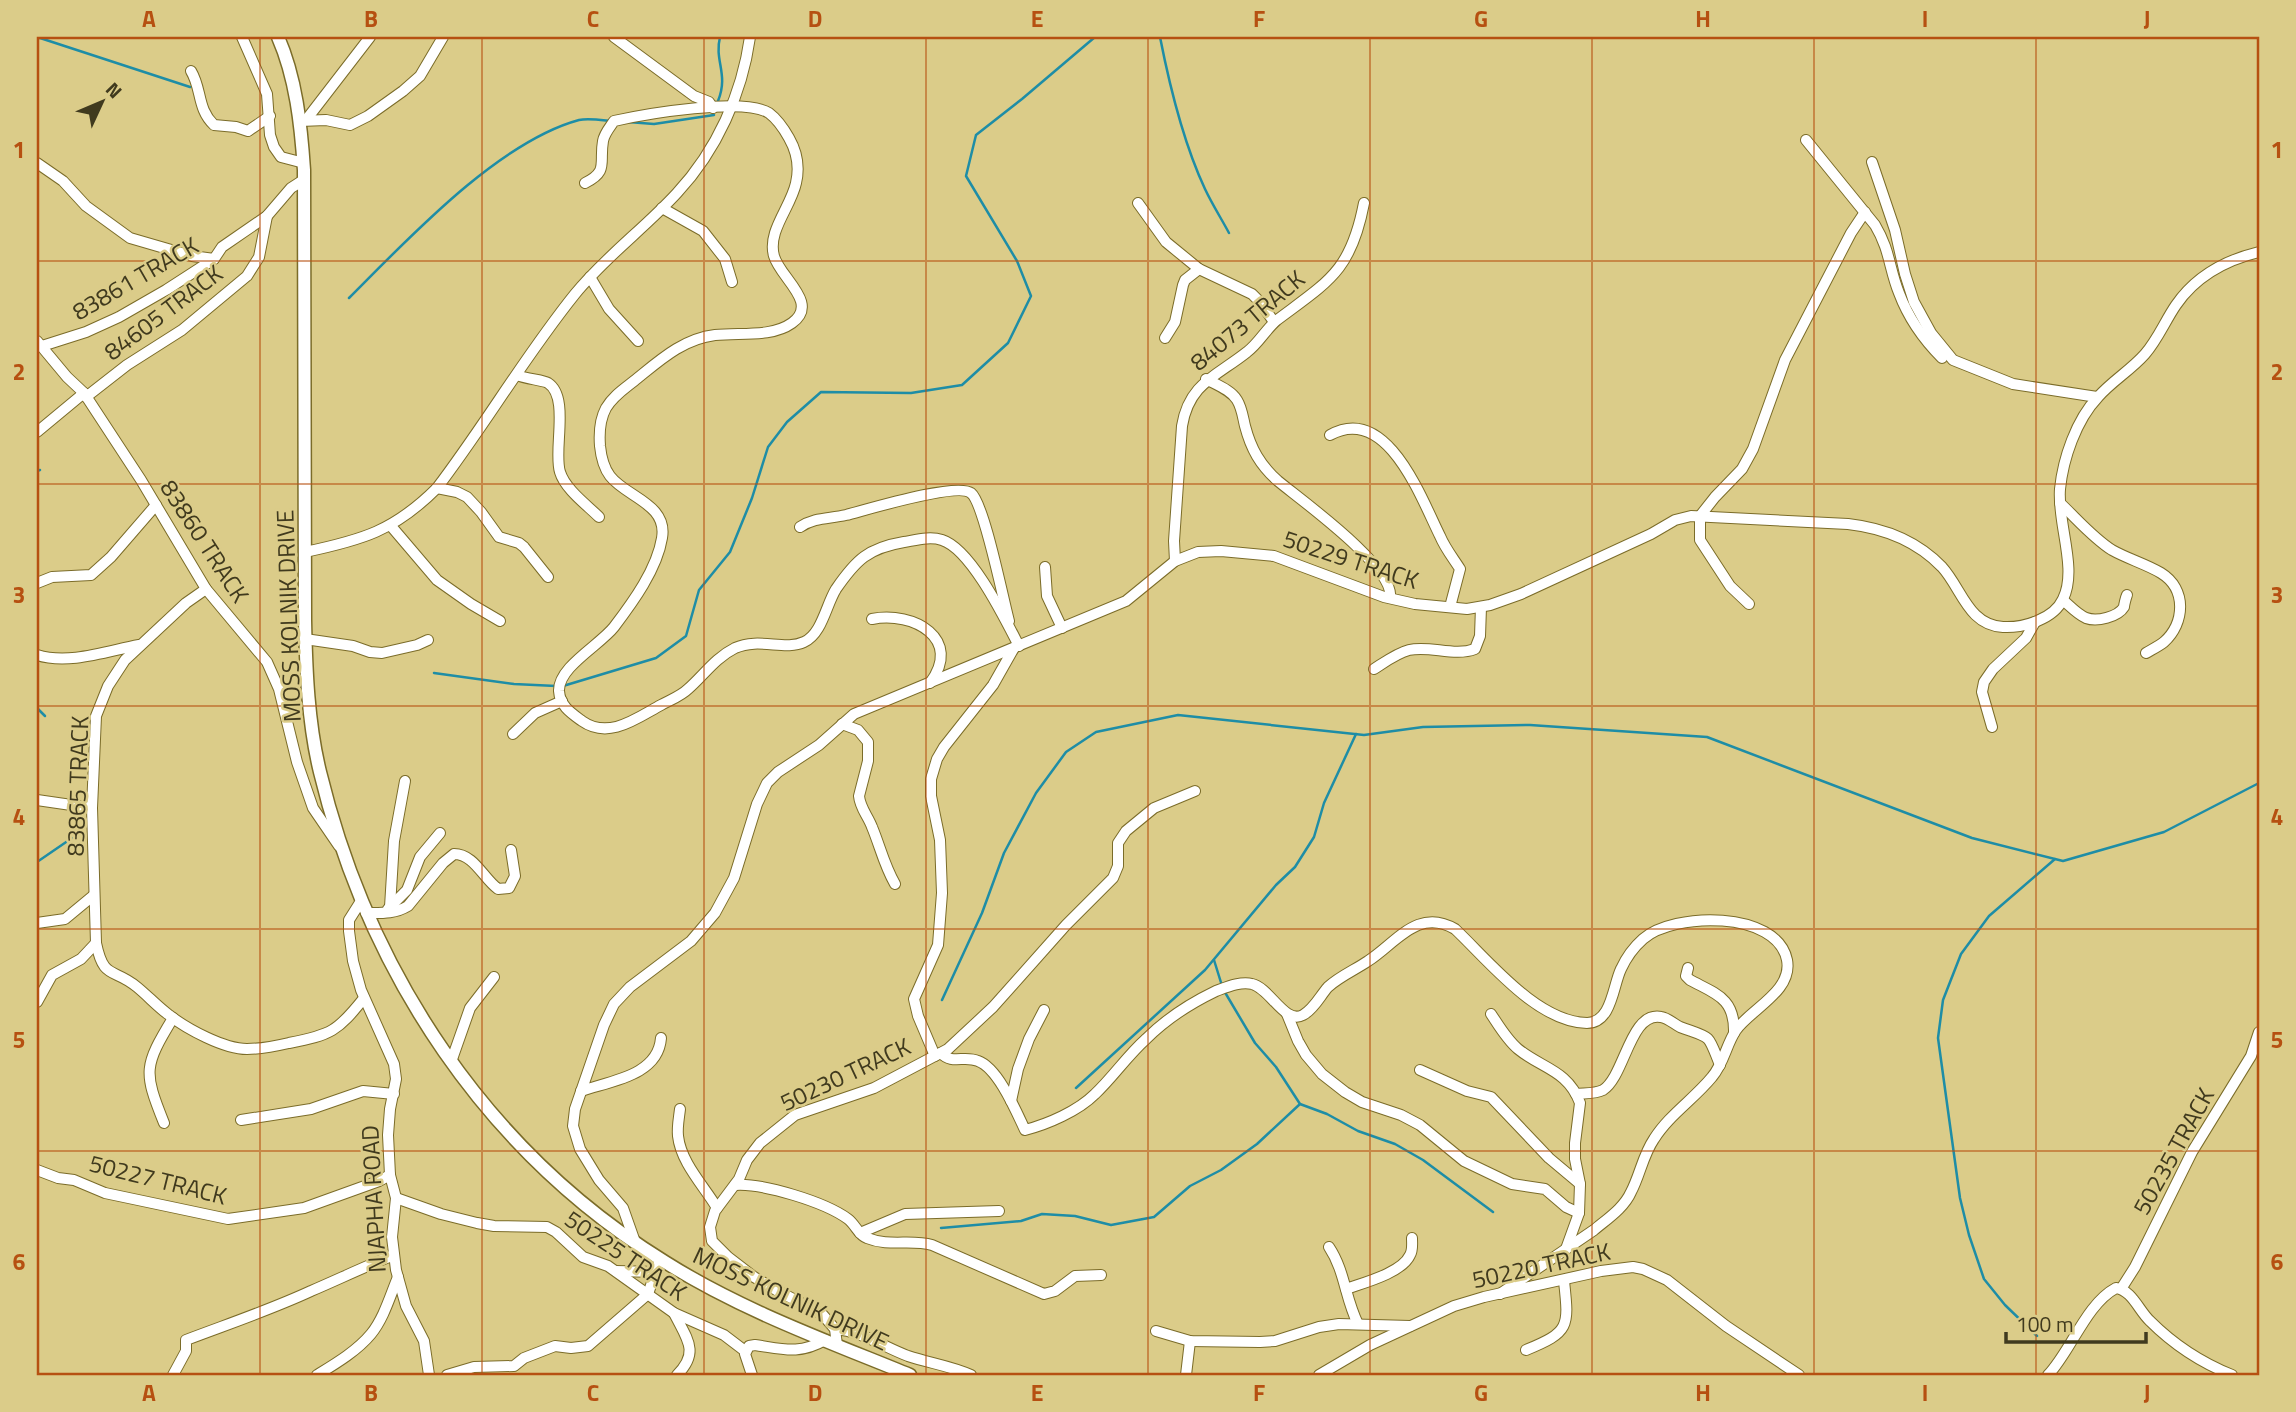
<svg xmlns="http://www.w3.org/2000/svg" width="2296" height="1412" font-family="'Titillium Web',sans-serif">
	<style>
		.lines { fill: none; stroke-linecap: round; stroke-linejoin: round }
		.stream { stroke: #1e8da6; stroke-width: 2.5 }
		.minor-casing { stroke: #7b6c29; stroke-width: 12 }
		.major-casing { stroke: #7b6c29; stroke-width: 15 }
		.minor { stroke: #fff; stroke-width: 10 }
		.major { stroke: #fff; stroke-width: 12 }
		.grid { fill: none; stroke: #b65011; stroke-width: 2; stroke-opacity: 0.55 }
		.labels { text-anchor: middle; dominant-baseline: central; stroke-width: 5; stroke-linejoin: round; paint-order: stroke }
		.street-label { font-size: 24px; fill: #403a1e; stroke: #dbcc89 }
		.neatline { fill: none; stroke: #b65011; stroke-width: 2.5 }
		.grid-label { font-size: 23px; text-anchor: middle; font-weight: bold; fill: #b65011 }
	</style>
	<rect width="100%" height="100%" fill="#dbcc89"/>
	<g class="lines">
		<!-- stream -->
		<g class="stream">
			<polyline points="37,37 190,87"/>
			<path d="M1160,37C1170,88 1183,142 1205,189C1212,204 1221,218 1229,233"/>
			<path d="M718,101C729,74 714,61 720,37"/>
			<polyline points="628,122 654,124 714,115"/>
			<path d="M349,298C408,239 498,142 579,120C588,118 601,120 611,121"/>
			<polyline points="37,471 40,470"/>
			<polyline points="434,673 514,684 556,686"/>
			<polyline points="563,686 656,658 686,636 699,590 730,552 752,498 768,447 787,422 821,392 911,393 962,385 1008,343 1031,296 1017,261 966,176 976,135 1022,99 1095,37"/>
			<polyline points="37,708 45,716"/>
			<polyline points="37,862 72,838"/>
			<polyline points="1214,960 1223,989 1255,1043 1276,1067 1300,1104 1327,1114 1358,1131 1395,1144 1423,1160 1493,1212"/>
			<polyline points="942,1000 982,913 1004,853 1036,793 1066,752 1096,732 1178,715 1364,735 1423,727 1530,725 1707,737 1972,838 2063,861 2164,832 2259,783"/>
			<polyline points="1076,1088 1205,970 1276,885 1295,867 1314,837 1324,803 1356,734"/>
			<polyline points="941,1228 1021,1221 1042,1214 1075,1216 1111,1225 1154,1217 1190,1186 1221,1170 1257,1144 1300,1104"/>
			<polyline points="2037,1336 2005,1305 1984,1279 1969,1235 1960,1198 1938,1038 1943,1000 1961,954 1989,916 2055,859"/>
		</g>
		<!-- minor casing -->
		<g class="minor-casing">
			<g id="minor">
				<polyline points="242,37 267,94 270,135 274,147 281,157 304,163"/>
				<polyline points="614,37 694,96 709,102 713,108"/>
				<path d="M191,71C202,89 197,109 214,125L236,127L248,131L270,116"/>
				<polyline points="306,120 370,37"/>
				<polyline points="300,121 326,120 350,125 368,116 403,91 420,76 443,37"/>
				<path d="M1806,140L1875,225C1890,250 1889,268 1899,293C1908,317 1924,340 1942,358"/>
				<polyline points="1872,162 1895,230 1905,274 1914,302 1931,333 1953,360 2013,384 2097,397"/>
				<polyline points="37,163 63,181 86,206 130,238 192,256 214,259"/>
				<path d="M585,183C609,171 599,163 603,141C604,134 610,127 614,121C645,114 744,97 769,113C777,119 784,129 789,138C797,152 800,166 796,183C791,207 767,231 774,256C780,278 820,303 792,323C771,338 739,332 715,335C682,339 659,361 634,381C624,389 613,396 606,408C600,419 599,433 600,446C601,456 604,468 610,476C626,497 668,504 662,538C657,569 633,602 614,627C600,645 558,667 559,691C560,706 571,713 582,721C609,740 637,718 661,705C670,700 681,696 688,689C704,675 715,658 735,648C759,637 785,651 804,642C822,634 826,605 836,589C856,560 868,548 904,542C916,540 930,536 942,540C971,549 1005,619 1019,646"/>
				<polyline points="1138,203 1166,242 1199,269 1252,294 1260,302 1274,322"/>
				<polyline points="662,208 703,231 725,259 732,282"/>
				<polyline points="590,277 609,309 638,341"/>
				<polyline points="1165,338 1175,322 1183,285 1185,280 1199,269"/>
				<polyline points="37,341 67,377 84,393 141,480 206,589 267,662 279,689 297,762 313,808 339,846"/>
				<polyline points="42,346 86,332 119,317 166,290 214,259 222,247 267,216 291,188 305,179"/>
				<path d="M517,375C526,379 543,380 548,383C570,397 553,451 560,472C565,489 587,505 599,517"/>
				<path d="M1206,379C1217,385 1231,390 1237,400C1242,408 1243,418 1245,426C1251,449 1260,465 1278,481C1301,500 1396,568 1390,598"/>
				<polyline points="86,397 127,365 182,330 247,276 259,257 267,216"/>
				<polyline points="37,432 84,393"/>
				<path d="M1330,435C1387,403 1421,498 1440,536C1445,548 1453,558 1460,569L1450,607"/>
				<polyline points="437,488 457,492 467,497 481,512 499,537 519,543 524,547 548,577"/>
				<path d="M2060,503C2077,519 2093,538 2112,550C2128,559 2146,564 2161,573C2187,589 2185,623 2164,642C2159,646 2151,650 2146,653"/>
				<polyline points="391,526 437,580 471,604 500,621"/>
				<path d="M800,527C815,517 829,519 846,515C866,510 957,482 971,493C984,503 1003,599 1009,621"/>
				<path d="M305,552C362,540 394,531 437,488C485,425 525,356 575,294C606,256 645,228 677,193C717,150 742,94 750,37"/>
				<path d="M1175,561L1174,541L1182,426C1189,383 1217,376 1247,352C1259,343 1266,329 1277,320C1329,281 1351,271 1364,203"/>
				<polyline points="1045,567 1047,596 1062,628"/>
				<polyline points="37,583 52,577 91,575 111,557 156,505"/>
				<path d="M206,589L186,603L125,660L108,686L96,716L92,808L96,943C104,981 113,967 137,987C148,996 158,1007 169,1015C187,1029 224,1049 247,1049C261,1049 276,1046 289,1043C331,1035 338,1031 364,998"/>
				<path d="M2063,600C2070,606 2077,614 2086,618C2097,622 2118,617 2124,607C2124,605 2126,597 2127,595"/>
				<polyline points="1749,604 1730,586 1700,540 1700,516 1715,497 1742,469 1753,449 1785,360 1851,233 1865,212"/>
				<path d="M872,619C914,611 963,639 930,683"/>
				<polyline points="305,639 353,646 370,652 382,653 417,645 428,640"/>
				<path d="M37,655C69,665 107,651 139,645"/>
				<path d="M1374,669C1385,662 1397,653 1409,650C1430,645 1454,657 1475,649L1480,636L1481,607"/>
				<path d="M842,724L858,730L868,742V761L859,796C860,808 868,816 872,827C880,846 884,865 895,884"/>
				<polyline points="1992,727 1982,692 1984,682 1993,669 2026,638 2035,622"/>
				<polyline points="513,734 535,713 562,701"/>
				<polyline points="37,800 92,808"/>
				<polyline points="361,901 349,920 349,931 353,961 361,990 394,1064 396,1079 390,1109 388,1135 390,1175 396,1198 392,1237 396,1270 406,1306 424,1341 429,1375"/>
				<polyline points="390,907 394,841 405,781"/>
				<polyline points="388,909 407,890 420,857 440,833"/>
				<path d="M366,913C381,913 395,914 408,906L443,863L454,854C474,854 483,878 498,889L509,888L515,876L511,850"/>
				<polyline points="37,923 65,919 94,895"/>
				<path d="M1688,968L1686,976L1690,980C1716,994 1735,998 1734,1033"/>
				<polyline points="37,1002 52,975 81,959 96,943"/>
				<polyline points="1287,1014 1298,1041 1306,1055 1322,1074 1345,1092 1362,1102 1401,1115 1420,1125 1464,1161 1512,1184 1545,1189 1566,1207 1579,1213"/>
				<path d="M1491,1014C1499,1026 1507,1040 1518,1049C1541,1068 1568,1070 1580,1103L1575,1143V1159L1580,1184L1579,1213L1566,1249"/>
				<path d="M941,1053C952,1065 964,1055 978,1061C998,1068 1016,1111 1025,1130C1048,1124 1078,1111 1095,1094C1113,1077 1127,1056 1146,1039C1166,1019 1191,1003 1216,991C1227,987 1241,981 1252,984C1270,988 1285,1025 1303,1015C1314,1009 1320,996 1328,987C1340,976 1355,970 1368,961C1396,943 1418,907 1455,929C1489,961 1537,1022 1587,1023C1612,1023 1613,985 1621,969C1626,958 1634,947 1643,939C1673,912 1777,910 1787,960C1793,991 1751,1009 1736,1030C1726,1045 1724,1063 1712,1077C1694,1099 1669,1115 1654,1139C1643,1155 1640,1175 1631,1192C1624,1208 1607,1219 1594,1230L1500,1294"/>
				<polyline points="935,1056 918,1016 914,999 938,945 942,893 940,840 931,796 931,779 937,759 944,747 993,685 1014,648"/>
				<polyline points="451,1062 470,1008 494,977"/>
				<polyline points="1420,1070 1467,1091 1491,1097 1549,1158 1580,1184"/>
				<path d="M581,1091C610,1081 658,1076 661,1038"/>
				<path d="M1576,1094C1584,1093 1595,1094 1603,1090C1625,1076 1630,1011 1661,1017C1668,1018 1674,1024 1680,1027C1713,1039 1707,1033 1720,1065"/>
				<polyline points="1011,1101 1018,1069 1029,1039 1044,1010"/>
				<path d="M680,1109C679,1118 677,1127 678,1136C681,1163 704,1186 717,1208"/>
				<polyline points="241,1120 311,1109 363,1091 394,1094"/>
				<path d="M164,1123C143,1071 144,1066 173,1018"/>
				<polyline points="37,1170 58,1178 74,1180 105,1193 228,1219 304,1208 379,1181 390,1175"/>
				<path d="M735,1185C763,1183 825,1202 848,1219C856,1225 858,1235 867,1238C889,1247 911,1239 932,1245L1044,1294L1055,1291L1075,1276L1101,1275"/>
				<polyline points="396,1198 441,1214 477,1223 494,1226 547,1227 556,1232 583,1257 608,1266 674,1313 724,1335 745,1351"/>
				<polyline points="860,1233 905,1214 999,1211"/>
				<path d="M635,1242L623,1208L599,1180L580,1149L573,1126L575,1109L604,1025L614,1004L630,987L691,941L715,913L734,878L757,804L767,783L778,772L819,745L854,714L1126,601L1175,561L1198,552L1221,551L1274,556L1384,597L1415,604L1467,609L1490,605L1521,594L1651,534L1675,520L1691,516L1848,524C1883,528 1917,541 1942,567C1962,589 1968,625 2003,627C2024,628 2054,619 2063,599C2078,569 2057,523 2060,489C2063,459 2076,420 2098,397C2112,381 2131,370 2145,354C2158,339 2165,321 2176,305C2196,276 2226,260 2259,252"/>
				<path d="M1329,1247C1345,1271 1345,1298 1358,1324"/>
				<polyline points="616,1271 656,1272"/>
				<path d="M1346,1289C1363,1283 1402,1273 1410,1255C1413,1250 1412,1244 1412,1238"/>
				<polyline points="2121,1289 2135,1267 2192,1152 2251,1056 2259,1032"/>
				<path d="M674,1313C687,1339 700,1352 677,1375"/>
				<path d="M835,1329C861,1331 884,1347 908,1356C929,1363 951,1366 971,1375"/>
				<polyline points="1156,1331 1190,1341 1260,1342 1275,1341 1319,1327 1339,1324 1410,1326"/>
				<polyline points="837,1345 835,1329 822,1314 776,1290 754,1277 728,1257 712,1241 710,1227 715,1211 739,1179 747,1160 760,1143 795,1115 874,1088 948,1049 993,1007 1066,925 1113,878 1118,866 1118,843 1126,831 1154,808 1195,791"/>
				<path d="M1526,1350C1570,1332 1569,1327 1564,1281"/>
				<path d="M173,1375L186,1351V1340C228,1324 270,1310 311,1291C339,1279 366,1266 394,1255"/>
				<path d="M317,1375C335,1364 357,1351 371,1334C384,1318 390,1296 398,1277"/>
				<polyline points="447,1375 474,1367 514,1366 524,1358 555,1346 571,1348 588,1346 648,1294 660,1259"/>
				<path d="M752,1375L745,1354L749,1346L755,1345C783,1349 799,1355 825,1340"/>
				<polyline points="1186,1375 1190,1341"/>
				<polyline points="1319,1375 1370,1345 1454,1306 1484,1297 1601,1271 1633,1267 1643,1269 1667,1280 1726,1326 1799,1375"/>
				<path d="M2048,1375C2071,1351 2086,1304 2116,1288C2132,1290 2139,1311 2150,1321C2173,1344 2202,1363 2232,1375"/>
			</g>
		</g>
		<!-- major casing -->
		<g class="major-casing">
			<path id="major" d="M278,37C296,78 301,125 304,170L305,620C306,670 308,723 320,772C369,974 487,1152 665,1262C741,1310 827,1341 910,1375"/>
		</g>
		<!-- minor -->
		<use href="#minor" class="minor"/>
		<!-- major -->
		<use href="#major" class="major"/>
	</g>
	<!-- grid -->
	<path class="grid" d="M260,37V1375M482,37V1375M704,37V1375M926,37V1375M1148,37V1375M1370,37V1375M1592,37V1375M1814,37V1375M2036,37V1375M37,261H2259M37,484H2259M37,706H2259M37,929H2259M37,1151H2259"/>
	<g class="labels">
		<!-- street labels -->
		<g class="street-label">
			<text transform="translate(135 278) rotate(-30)">83861 TRACK</text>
			<text transform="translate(163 312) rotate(-37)">84605 TRACK</text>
			<text transform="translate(1247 320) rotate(-40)">84073 TRACK</text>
			<text transform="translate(205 541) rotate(57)">83860 TRACK</text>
			<text transform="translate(1351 559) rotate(18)">50229 TRACK</text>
			<text transform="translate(288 616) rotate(-92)">MOSS KOLNIK DRIVE</text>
			<text transform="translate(77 786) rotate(-88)">83865 TRACK</text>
			<text transform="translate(845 1074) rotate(-25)">50230 TRACK</text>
			<text transform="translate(2173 1151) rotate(-61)">50235 TRACK</text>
			<text transform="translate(158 1179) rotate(14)">50227 TRACK</text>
			<text transform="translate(373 1199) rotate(-93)">NJAPHA ROAD</text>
			<text transform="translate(626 1255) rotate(34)">50225 TRACK</text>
			<text transform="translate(1541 1265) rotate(-12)">50220 TRACK</text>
			<text transform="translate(791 1298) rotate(25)">MOSS KOLNIK DRIVE</text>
		</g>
	</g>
	<!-- border -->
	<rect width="2296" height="1412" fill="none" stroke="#dbcc89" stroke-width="77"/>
	<!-- north arrow -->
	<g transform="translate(102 102) rotate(46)" stroke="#dbcc89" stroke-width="5" paint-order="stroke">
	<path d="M0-5L12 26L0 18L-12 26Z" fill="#403a1e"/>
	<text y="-10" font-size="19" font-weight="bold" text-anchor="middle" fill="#403a1e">N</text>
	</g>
	<!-- scale -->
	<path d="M2006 1332v10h140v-10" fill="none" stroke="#403a1e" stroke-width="3.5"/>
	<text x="2016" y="1332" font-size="21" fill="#403a1e" stroke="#dbcc89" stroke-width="5" paint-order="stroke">100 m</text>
	<rect x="38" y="38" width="2220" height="1336" class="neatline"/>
	<g class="grid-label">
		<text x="149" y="27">A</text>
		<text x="371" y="27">B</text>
		<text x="593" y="27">C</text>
		<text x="815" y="27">D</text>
		<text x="1037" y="27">E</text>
		<text x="1259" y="27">F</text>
		<text x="1481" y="27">G</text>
		<text x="1703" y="27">H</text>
		<text x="1925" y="27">I</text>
		<text x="2147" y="27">J</text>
		<text x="19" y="158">1</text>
		<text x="2277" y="158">1</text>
		<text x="19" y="380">2</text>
		<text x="2277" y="380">2</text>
		<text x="19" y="603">3</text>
		<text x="2277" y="603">3</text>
		<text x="19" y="825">4</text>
		<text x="2277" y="825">4</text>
		<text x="19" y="1048">5</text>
		<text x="2277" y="1048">5</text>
		<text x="19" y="1270">6</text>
		<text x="2277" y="1270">6</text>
		<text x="149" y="1401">A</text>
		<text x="371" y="1401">B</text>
		<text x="593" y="1401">C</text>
		<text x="815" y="1401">D</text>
		<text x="1037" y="1401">E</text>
		<text x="1259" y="1401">F</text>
		<text x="1481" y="1401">G</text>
		<text x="1703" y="1401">H</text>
		<text x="1925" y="1401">I</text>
		<text x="2147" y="1401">J</text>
	</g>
</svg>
